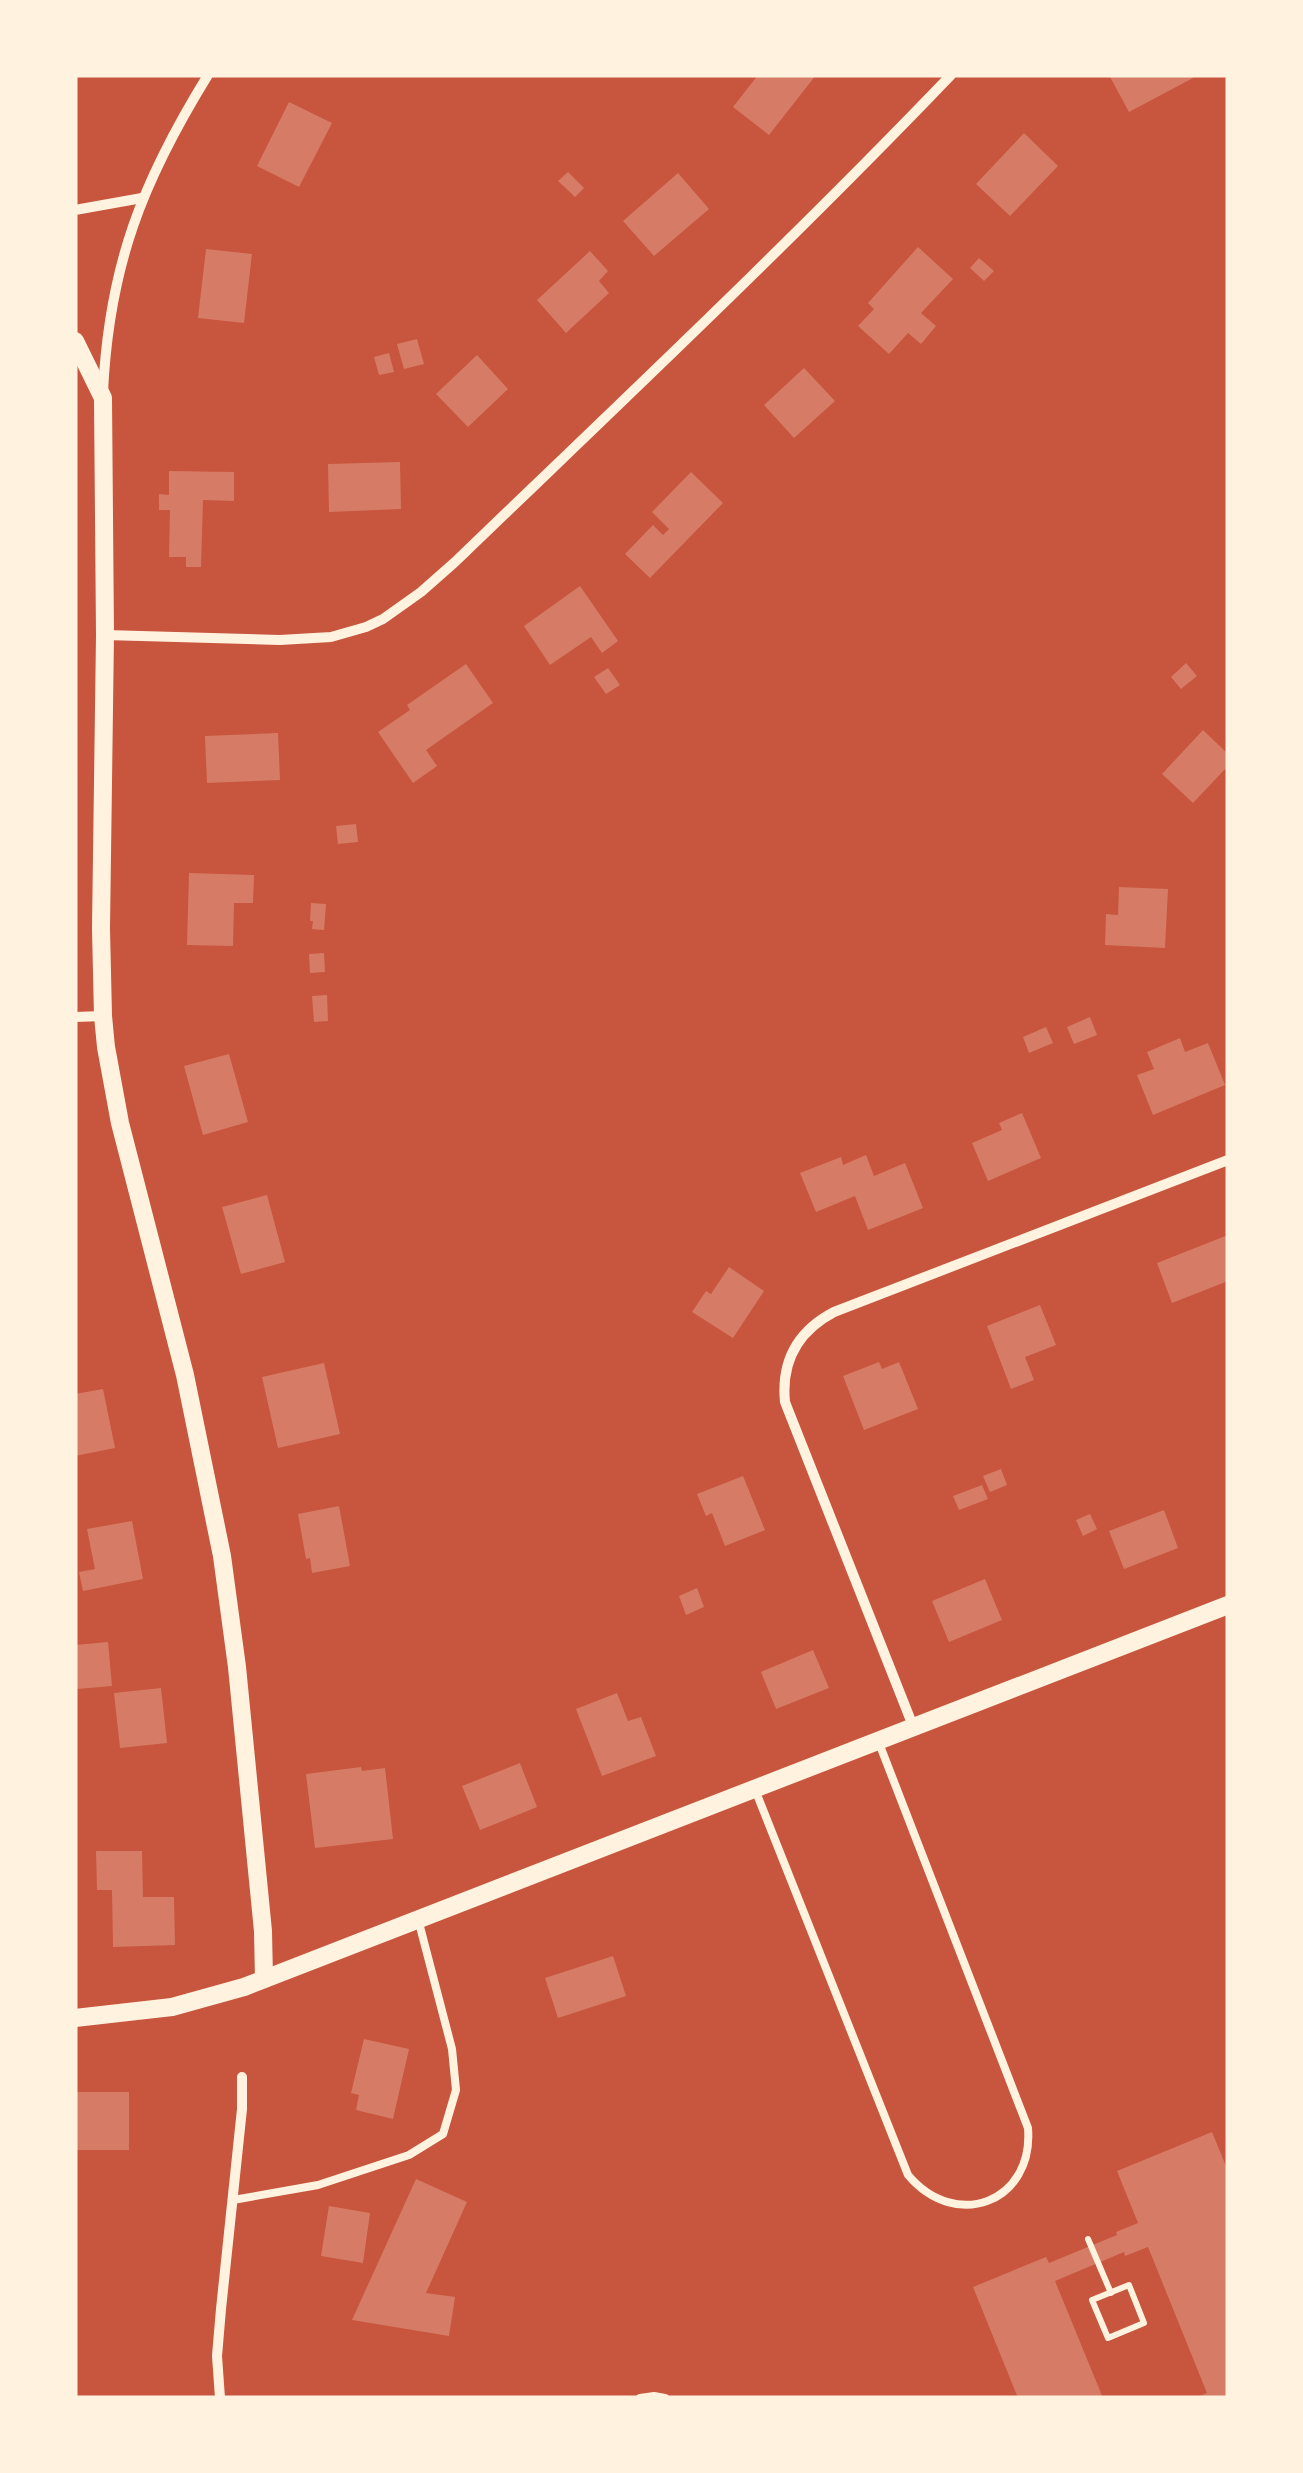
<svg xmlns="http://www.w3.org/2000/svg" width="1303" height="2473" font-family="'Sofia Sans Condensed',sans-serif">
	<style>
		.building { fill: #d67c66 }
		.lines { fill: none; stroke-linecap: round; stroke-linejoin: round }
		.path { stroke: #fff3e0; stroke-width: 6 }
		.service { stroke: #fff3e0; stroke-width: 8 }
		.minor { stroke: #fff3e0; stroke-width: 10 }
		.tertiary { stroke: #fff3e0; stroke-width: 18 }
	</style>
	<rect width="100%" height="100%" fill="#c8553d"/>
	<!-- building -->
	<g class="building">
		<polygon points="758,75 816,75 769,135 733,107"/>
		<polygon points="1109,75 1191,75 1193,78 1129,112"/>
		<polygon points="289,102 332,123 299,187 257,166"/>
		<polygon points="1024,133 1058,166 1010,216 976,184"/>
		<polygon points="568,172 584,188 575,197 558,181"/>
		<polygon points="678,173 709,209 654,256 623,221"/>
		<polygon points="918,247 953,279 921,313 936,326 921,344 908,333 889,354 858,326 874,309 868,303"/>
		<polygon points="206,249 252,254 244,323 198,318"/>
		<polygon points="590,251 608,271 599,281 609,293 566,333 537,300"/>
		<polygon points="979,258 994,271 984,281 970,268"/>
		<polygon points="417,339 424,364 404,369 397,344"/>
		<polygon points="389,353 394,372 379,375 374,357"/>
		<polygon points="477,355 508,389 468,427 436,394"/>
		<polygon points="804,368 835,401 794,438 764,405"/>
		<polygon points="400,462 401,509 329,512 328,464"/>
		<polygon points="169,471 234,472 234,501 203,500 201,567 186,567 186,557 169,557 170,510 159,510 159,494 169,495"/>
		<polygon points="691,472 723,503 650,578 625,554 653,525 663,535 669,529 652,512"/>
		<polygon points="580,586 618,641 602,653 591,637 550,665 524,626"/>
		<polygon points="1186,663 1197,676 1181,689 1171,677"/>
		<polygon points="466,664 493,703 426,750 437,766 413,783 378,732 410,710 407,705"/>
		<polygon points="608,668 620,685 606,694 594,677"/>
		<polygon points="1203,730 1228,754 1228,766 1193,803 1162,774"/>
		<polygon points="278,733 280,780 207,783 205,736"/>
		<polygon points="356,824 358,842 338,844 336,826"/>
		<polygon points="189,873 254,875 253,903 234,903 233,946 187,945"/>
		<polygon points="1119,887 1168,889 1165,948 1105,945 1106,914 1118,915"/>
		<polygon points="311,903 326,904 324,930 312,929 313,921 310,921"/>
		<polygon points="324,953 325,972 310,973 309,954"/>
		<polygon points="327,995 328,1021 314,1022 312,996"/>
		<polygon points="1090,1017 1097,1035 1074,1044 1067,1027"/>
		<polygon points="1046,1027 1053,1043 1029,1053 1023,1037"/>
		<polygon points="1180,1038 1185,1052 1208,1043 1225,1085 1153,1115 1137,1075 1154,1069 1147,1052"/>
		<polygon points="229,1054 248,1122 203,1135 184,1066"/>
		<polygon points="1022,1113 1041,1158 988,1181 972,1143 1002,1130 999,1123"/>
		<polygon points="866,1155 874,1176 905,1163 923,1208 868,1230 855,1196 816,1212 800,1173 841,1157 843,1165"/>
		<polygon points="267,1195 285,1262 241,1274 222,1207"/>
		<polygon points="1228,1235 1228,1281 1172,1303 1157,1263"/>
		<polygon points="729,1267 764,1291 733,1338 692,1312 706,1291 711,1294"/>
		<polygon points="1040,1305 1056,1345 1025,1357 1034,1380 1011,1389 987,1326"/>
		<polygon points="879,1362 882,1369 899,1362 918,1409 864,1430 843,1376"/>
		<polygon points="324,1363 340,1434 278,1448 262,1377"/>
		<polygon points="103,1389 115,1448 75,1456 75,1394"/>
		<polygon points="1001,1469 1007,1485 990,1492 983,1476"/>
		<polygon points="743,1476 765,1530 725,1546 712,1513 706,1516 697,1494"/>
		<polygon points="982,1485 988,1499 959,1510 953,1496"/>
		<polygon points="339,1506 350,1566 312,1573 310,1558 306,1559 298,1514"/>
		<polygon points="1164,1510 1178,1548 1124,1569 1109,1531"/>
		<polygon points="1090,1514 1097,1529 1083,1536 1076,1520"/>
		<polygon points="132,1521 143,1579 83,1591 79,1572 95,1569 87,1529"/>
		<polygon points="985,1579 1002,1620 949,1642 932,1601"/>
		<polygon points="697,1588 704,1607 686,1615 679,1596"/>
		<polygon points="108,1642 112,1686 77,1689 75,1645"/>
		<polygon points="813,1650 829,1688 776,1709 761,1672"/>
		<polygon points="161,1688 167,1743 120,1748 114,1693"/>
		<polygon points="617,1693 628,1721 641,1717 656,1756 602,1776 576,1709"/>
		<polygon points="520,1763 537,1807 480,1830 462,1786"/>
		<polygon points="361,1767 362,1771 385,1768 393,1839 315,1848 306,1774"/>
		<polygon points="96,1851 142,1851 143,1897 174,1897 175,1945 113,1947 112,1890 97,1890"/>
		<polygon points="613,1956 626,1996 558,2018 545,1978"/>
		<polygon points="364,2039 409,2049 393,2119 356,2110 359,2095 351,2093"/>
		<rect x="75" y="2092" width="54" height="58"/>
		<polygon points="1212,2132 1228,2171 1228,2398 1195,2398 1207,2393 1148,2247 1125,2256 1124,2252 1055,2281 1103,2398 1018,2398 973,2287 1046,2257 1049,2263 1117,2235 1116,2232 1138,2223 1117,2171"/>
		<polygon points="416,2179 467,2202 426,2293 455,2297 449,2336 352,2320"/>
		<polygon points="329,2206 370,2213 363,2263 321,2256"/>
	</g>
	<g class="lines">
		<!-- path -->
		<g class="path">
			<polyline points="1088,2239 1111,2293"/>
			<polygon points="1129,2285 1144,2323 1108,2338 1092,2300"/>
		</g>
		<!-- service -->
		<g class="service">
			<path d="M756,1792L908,2175C956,2232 1034,2202 1028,2128L879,1743"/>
			<polyline points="233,2200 318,2185 409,2155 443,2134 456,2090 452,2049 418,1919"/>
			<polyline points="640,2398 654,2396 665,2398"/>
		</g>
		<!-- minor -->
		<g class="minor">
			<polyline points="75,210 142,198"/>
			<path d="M103,392C109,266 142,182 208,75"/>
			<path d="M105,635L280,640L331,637L366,627L383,619L421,592L455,562C622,401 791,242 951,75"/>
			<polyline points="75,1017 103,1016"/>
			<path d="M913,1726L785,1402C781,1361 798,1331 834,1312L1228,1160"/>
			<polyline points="220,2398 217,2356 221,2309 242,2109 242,2077"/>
		</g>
		<!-- tertiary -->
		<g class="tertiary">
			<polyline points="75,341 103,398 105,635 101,929 103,1016 106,1047 120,1123 185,1375 222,1556 237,1667 263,1931 264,1979"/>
			<polyline points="75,2018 172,2007 244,1987 1228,1605"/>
		</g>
	</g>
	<!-- border -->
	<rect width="1303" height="2473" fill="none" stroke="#fff3e0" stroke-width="155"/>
</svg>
